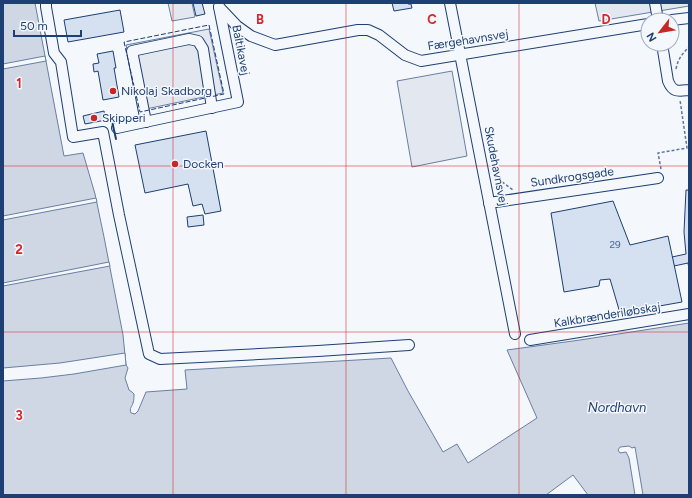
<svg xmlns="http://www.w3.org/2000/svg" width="692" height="498" font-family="Figtree,sans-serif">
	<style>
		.parking { fill: #e3e8f0; stroke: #687fa3 }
		.water { fill: #cfd7e4; stroke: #687fa3 }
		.pier { fill: #f4f7fb; stroke: #687fa3 }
		.building { fill: #d5e0f0; stroke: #1d3f73 }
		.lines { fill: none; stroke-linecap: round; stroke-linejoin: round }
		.minor-casing { stroke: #1d3f73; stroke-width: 12 }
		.path { stroke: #5e769c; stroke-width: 1.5; stroke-dasharray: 3 2; stroke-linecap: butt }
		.minor { stroke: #f4f7fb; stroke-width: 10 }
		.fence { stroke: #1d3f73; stroke-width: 1; stroke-dasharray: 5 2; stroke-linecap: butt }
		.wall { stroke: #1d3f73; stroke-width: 2 }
		.grid { fill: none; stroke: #d62828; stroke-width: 1; stroke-opacity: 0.55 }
		.poi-dot { fill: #c62828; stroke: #f4f7fb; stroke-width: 1.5 }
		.labels { text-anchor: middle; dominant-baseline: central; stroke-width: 3; stroke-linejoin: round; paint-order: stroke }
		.number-label { font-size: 10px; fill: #4b6792 }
		.street-label { font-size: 12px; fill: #1d3f73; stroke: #f4f7fb }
		.poi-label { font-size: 12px; fill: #1d3f73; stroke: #f4f7fb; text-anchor: start }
		.water-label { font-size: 13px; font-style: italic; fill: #1d3f73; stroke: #f4f7fb }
		.grid-label { font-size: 13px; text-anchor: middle; font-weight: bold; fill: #d62828; stroke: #f4f7fb; stroke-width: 3; stroke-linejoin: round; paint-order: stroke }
	</style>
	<rect width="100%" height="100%" fill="#f4f7fb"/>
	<!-- parking -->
	<g class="parking">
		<polygon points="168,3 192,3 195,17 172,21"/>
		<polygon points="595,3 689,3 689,6 599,21"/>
		<polygon points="209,29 223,93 141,110 126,45"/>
		<polygon points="452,71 467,156 412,167 397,81"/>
	</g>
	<!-- water -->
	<path class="water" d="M3,3H35L64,156L83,153L95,194L104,237L123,335L126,365L128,368L125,378L129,390L132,392L134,394C134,397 134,400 133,403C132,407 129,408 131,413L135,414L138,411L146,392L187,389L185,370L391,358L408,391L443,452L457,444L468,463L537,418L507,350L580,340L689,323V495H588L573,475L546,495H3Z"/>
	<!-- pier -->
	<g class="pier">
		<polygon points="45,56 46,61 3,69 3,64"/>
		<polygon points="96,198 97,202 3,220 3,216"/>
		<polygon points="109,262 110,266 3,286 3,283"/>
		<polygon points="125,353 126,365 74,374 41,378 3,381 3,368 60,363"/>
		<polygon points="629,446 632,448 635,447 643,495 635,495 629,458 626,452 620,453 618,450 620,447"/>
	</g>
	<!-- building -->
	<g class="building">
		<polygon points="193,3 202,3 205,14 196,16"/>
		<polygon points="392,3 408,3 408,4 411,4 412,8 394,11"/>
		<polygon points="120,10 124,32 68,42 64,20"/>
		<polygon points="113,51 116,68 114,68 119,97 103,100 98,71 94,72 93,64 99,63 97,54"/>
		<polygon points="104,111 106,120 85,124 83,116"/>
		<polygon points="206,131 221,211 205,214 202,204 193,206 188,184 145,193 135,145"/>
		<polygon points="686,190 689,190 689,269 688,263 674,266 672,257 686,254 684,232"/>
		<polygon points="613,201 630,245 668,236 682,302 620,313 610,279 600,280 599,286 564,292 551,213"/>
		<polygon points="203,215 204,225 188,227 187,217"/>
	</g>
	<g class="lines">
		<!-- minor casing -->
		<g class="minor-casing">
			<g id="minor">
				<polyline points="46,3 46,7 54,53 61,62 73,137 103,132 119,215 149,354 160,359 318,351 409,345"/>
				<polyline points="450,3 515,334"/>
				<polyline points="655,3 658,20"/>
				<polyline points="219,7 237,26 251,36 275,45 358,30 368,30 379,35 405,55 421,61 648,24"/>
				<polyline points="672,20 689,18"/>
				<path d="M662,44L668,81C673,93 678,91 689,90"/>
				<polyline points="146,122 132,51 189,39 198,41 203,49 212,108"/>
				<polyline points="117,128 238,102 219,7"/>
				<polyline points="489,203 658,178"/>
				<polyline points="530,340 689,314"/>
			</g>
		</g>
		<!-- path -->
		<g class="path">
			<path d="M676,69C678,59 682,54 689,47"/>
			<polyline points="661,169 658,153 687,148 680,100"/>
			<polyline points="494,176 513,190"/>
		</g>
		<!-- minor -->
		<use href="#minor" class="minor"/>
		<!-- fence -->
		<polygon class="fence" points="209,25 224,94 140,112 124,42"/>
		<!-- wall -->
		<polyline class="wall" points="112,121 116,139"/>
	</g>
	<!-- grid -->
	<path class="grid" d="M173,3V495M346,3V495M519,3V495M3,166H689M3,332H689"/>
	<!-- markers -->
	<g class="poi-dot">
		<circle cx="113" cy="91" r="4"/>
		<circle cx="94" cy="118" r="4"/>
		<circle cx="175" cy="164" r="4"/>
	</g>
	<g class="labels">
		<!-- number labels -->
		<g class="number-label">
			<text x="615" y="244">29</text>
		</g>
		<!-- street labels -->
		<g class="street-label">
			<text transform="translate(468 40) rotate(-9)">Færgehavnsvej</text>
			<text transform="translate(241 50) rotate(79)">Baltikavej</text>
			<text transform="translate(496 166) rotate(79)">Skudehavnsvej</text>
			<text transform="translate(572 177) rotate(-8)">Sundkrogsgade</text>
			<text transform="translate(607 315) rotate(-9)">Kalkbrænderiløbskaj</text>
		</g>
		<!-- poi labels -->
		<g class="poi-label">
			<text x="121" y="91">Nikolaj Skadborg</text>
			<text x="102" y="118">Skipperi</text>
			<text x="183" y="164">Docken</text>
		</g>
		<!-- water labels -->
		<g class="water-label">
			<text x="617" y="407">Nordhavn</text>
		</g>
	</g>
	<g class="grid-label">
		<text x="260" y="24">B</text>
		<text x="432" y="24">C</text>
		<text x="606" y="24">D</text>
		<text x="19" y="88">1</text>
		<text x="19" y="254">2</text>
		<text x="19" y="420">3</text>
	</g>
	<!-- border -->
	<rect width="692" height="498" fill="none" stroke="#1d3f73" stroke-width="8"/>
	<!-- north arrow -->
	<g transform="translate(660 32) rotate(239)"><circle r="19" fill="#f4f7fb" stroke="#9eadc5"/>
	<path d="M0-3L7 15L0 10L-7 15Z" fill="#c62828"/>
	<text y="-6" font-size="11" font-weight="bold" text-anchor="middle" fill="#1d3f73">N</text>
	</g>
	<!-- scale -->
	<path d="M14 30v6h67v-6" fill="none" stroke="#1d3f73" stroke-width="2"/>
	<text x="20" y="30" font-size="12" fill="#1d3f73" stroke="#f4f7fb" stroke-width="3" paint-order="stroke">50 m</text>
</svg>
